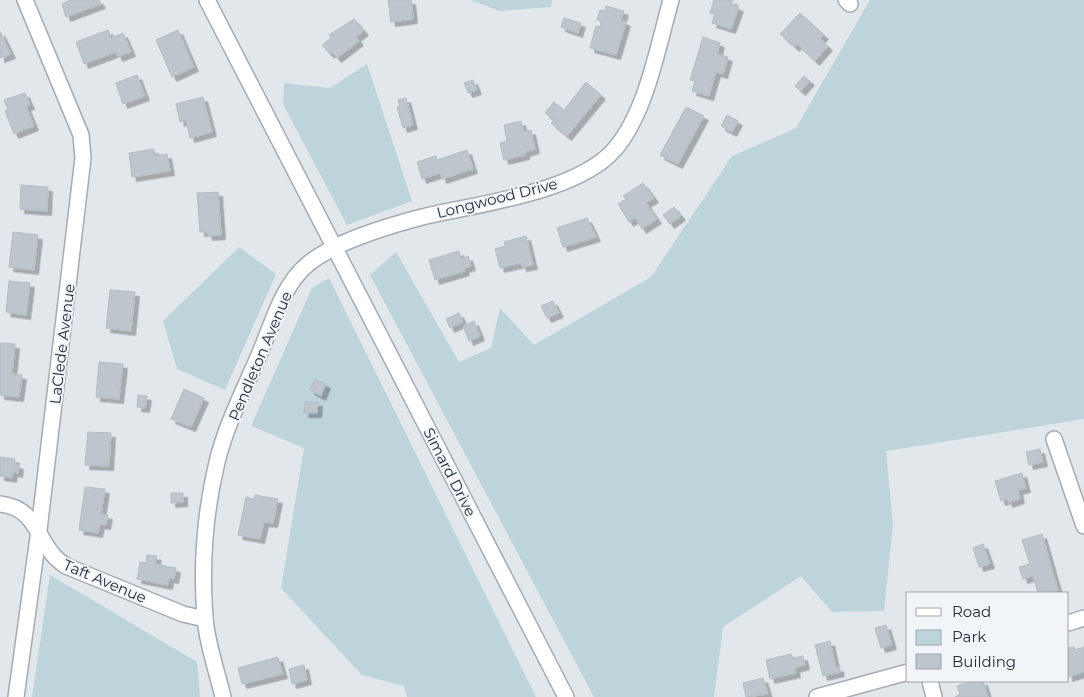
<svg xmlns="http://www.w3.org/2000/svg" width="1084" height="697" font-family="Montserrat,sans-serif">
	<style>
		.green { fill: #bdd4db }
		.building { fill: #bfc5cc; stroke: #b5bcc4; filter: url(#shadow) }
		.lines { fill: none; stroke-linecap: round; stroke-linejoin: round }
		.minor-casing { stroke: #a5abb3; stroke-width: 18 }
		.minor { stroke: #fff; stroke-width: 15 }
		.labels { text-anchor: middle; dominant-baseline: central; stroke-width: 4; stroke-linejoin: round; paint-order: stroke }
		.street-label { font-size: 15px; fill: #232b3b; stroke: #f2f5f8 }
	</style>
	<defs>
		<filter id="shadow"><feDropShadow dx="4.5" dy="4.5" stdDeviation="0" flood-color="#0004"/></filter>
	</defs>
	<rect width="100%" height="100%" fill="#e2e7eb"/>
	<!-- green -->
	<g class="green">
		<polygon points="471,0 552,0 551,7 499,11"/>
		<polygon points="870,0 1084,0 1084,419 886,451 893,525 884,611 832,612 801,576 723,627 714,697 594,697 370,275 396,252 459,362 491,348 500,308 534,345 651,277 732,156 796,128"/>
		<polygon points="367,64 412,201 347,225 283,104 284,83 330,88"/>
		<polygon points="239,247 276,274 225,390 177,369 163,321"/>
		<polygon points="329,278 536,697 407,697 404,686 362,675 281,588 304,448 251,426 312,288"/>
		<polygon points="50,575 197,662 200,697 32,697"/>
	</g>
	<!-- building -->
	<g class="building">
		<polygon points="70,0 99,0 101,4 66,17 62,4"/>
		<polygon points="388,0 411,0 413,19 391,22"/>
		<polygon points="714,0 733,0 731,4 739,7 731,29 712,23 715,14 710,13"/>
		<polygon points="606,6 624,11 621,20 626,22 616,55 590,48 596,26 600,27 601,21 597,20 600,10 605,11"/>
		<polygon points="800,13 824,35 820,39 828,46 815,61 797,44 795,47 780,34"/>
		<polygon points="564,18 581,23 578,33 561,27"/>
		<polygon points="354,19 364,31 356,37 359,41 337,58 332,52 330,54 322,45 331,38 329,35"/>
		<polygon points="108,30 111,38 123,33 131,52 118,57 116,52 84,64 76,42"/>
		<polygon points="178,30 194,67 172,77 156,40"/>
		<polygon points="0,31 11,54 0,58"/>
		<polygon points="703,37 720,43 717,54 728,57 723,74 716,72 709,96 692,91 695,81 690,80"/>
		<polygon points="137,75 145,96 123,104 116,83"/>
		<polygon points="804,76 810,81 801,91 795,86"/>
		<polygon points="473,80 477,90 468,93 464,83"/>
		<polygon points="586,82 601,95 567,136 551,123 554,120 545,113 554,102 564,110"/>
		<polygon points="25,93 30,105 26,106 34,126 14,134 5,111 8,110 4,100"/>
		<polygon points="203,97 212,132 190,138 186,120 180,122 176,104"/>
		<polygon points="406,98 413,125 403,128 397,107 400,106 398,100"/>
		<polygon points="686,107 704,116 678,164 660,155"/>
		<polygon points="727,115 738,121 732,132 721,126"/>
		<polygon points="521,121 524,132 531,130 535,149 525,152 525,155 504,160 500,143 507,141 504,125"/>
		<polygon points="154,149 155,156 167,154 170,171 132,177 129,153"/>
		<polygon points="467,150 473,169 442,179 440,173 422,179 417,162 436,156 437,160"/>
		<polygon points="643,183 654,198 646,203 657,219 642,229 635,218 629,222 618,204 626,199 623,196"/>
		<polygon points="21,185 48,187 47,211 20,209"/>
		<polygon points="218,192 221,235 208,236 207,232 200,232 197,193"/>
		<polygon points="674,207 681,216 670,224 663,215"/>
		<polygon points="587,218 596,237 563,247 557,228"/>
		<polygon points="13,232 38,235 34,270 9,267"/>
		<polygon points="526,236 533,265 522,267 521,263 500,268 495,249 505,246 504,242"/>
		<polygon points="459,251 461,259 468,256 471,266 464,268 465,271 435,280 429,260"/>
		<polygon points="9,281 30,283 26,315 6,312"/>
		<polygon points="110,290 135,292 131,331 106,328"/>
		<polygon points="553,301 559,313 547,318 541,306"/>
		<polygon points="459,313 463,322 450,328 446,319"/>
		<polygon points="474,321 480,336 469,341 463,326"/>
		<polygon points="0,343 15,344 12,374 22,375 19,397 0,395"/>
		<polygon points="99,362 123,364 119,399 96,397"/>
		<polygon points="315,379 326,384 321,396 310,390"/>
		<polygon points="184,389 204,398 191,427 171,419"/>
		<polygon points="138,395 147,396 145,408 137,407"/>
		<polygon points="305,402 318,402 317,413 304,413"/>
		<polygon points="88,432 111,433 109,466 85,465"/>
		<polygon points="1040,449 1043,462 1029,465 1026,452"/>
		<polygon points="0,457 15,459 14,464 19,465 18,473 13,472 12,478 0,476"/>
		<polygon points="1022,473 1026,488 1018,490 1020,499 1008,503 1007,499 1001,501 995,481"/>
		<polygon points="85,487 105,489 101,514 108,515 106,525 100,524 98,533 79,530"/>
		<polygon points="171,493 183,493 183,502 171,503"/>
		<polygon points="255,495 278,499 273,523 264,522 260,539 238,535 246,497 254,499"/>
		<polygon points="1042,534 1058,590 1049,593 1038,593 1033,576 1023,579 1019,567 1030,564 1022,540"/>
		<polygon points="983,544 990,564 979,567 973,548"/>
		<polygon points="147,555 157,556 155,564 176,568 174,579 169,578 168,585 137,579 140,562 146,563"/>
		<polygon points="886,625 892,645 881,648 875,628"/>
		<polygon points="830,641 836,668 839,667 840,672 823,676 815,645"/>
		<polygon points="1074,647 1075,650 1084,647 1084,672 1068,677 1068,648"/>
		<polygon points="791,654 793,658 803,656 805,665 795,668 796,673 770,679 766,660"/>
		<polygon points="278,657 283,674 242,684 238,668"/>
		<polygon points="304,665 307,680 292,684 289,669"/>
		<polygon points="763,678 768,694 746,697 743,683"/>
		<polygon points="973,681 983,681 988,697 955,697 960,694 957,686"/>
	</g>
	<g class="lines">
		<!-- minor casing -->
		<g class="minor-casing">
			<g id="minor">
				<polyline points="207,0 566,697"/>
				<polyline points="846,0 850,4"/>
				<polyline points="1054,439 1084,526"/>
				<path d="M0,504C42,509 35,547 66,566L183,614L205,619"/>
				<polyline points="1068,623 1084,618"/>
				<polyline points="930,681 934,697"/>
				<polyline points="16,697 39,530 83,158 81,135 25,0"/>
				<path d="M223,697C217,671 207,644 205,618C201,566 205,512 217,462C226,425 244,390 259,355C272,325 282,285 308,264C336,241 388,226 422,217C476,204 576,193 614,150C646,114 658,46 671,0"/>
				<polyline points="817,697 908,672"/>
			</g>
		</g>
		<!-- minor -->
		<use href="#minor" class="minor"/>
	</g>
	<g class="labels">
		<!-- street labels -->
		<g class="street-label">
			<text transform="translate(497 198) rotate(-14)">Longwood Drive</text>
			<text transform="translate(62 344) rotate(-83)">LaClede Avenue</text>
			<text transform="translate(260 356) rotate(-67)">Pendleton Avenue</text>
			<text transform="translate(450 472) rotate(63)">Simard Drive</text>
			<text transform="translate(105 581) rotate(23)">Taft Avenue</text>
		</g>
	</g>
	<!-- legend -->
	<rect x="906" y="592" width="162" height="90" fill="#f2f5f8" stroke="#9fa4ac"/>
	<rect x="916" y="608" width="25" height="8" fill="#ffffff" stroke="#9fa4ac"/>
	<text x="952" y="617" font-size="15" fill="#232b3b">Road</text>
	<rect x="916" y="630" width="25" height="15" fill="#bdd4db" stroke="#9fa4ac"/>
	<text x="952" y="642" font-size="15" fill="#232b3b">Park</text>
	<rect x="916" y="654" width="25" height="15" fill="#bfc5cc" stroke="#9fa4ac"/>
	<text x="952" y="667" font-size="15" fill="#232b3b">Building</text>
</svg>
